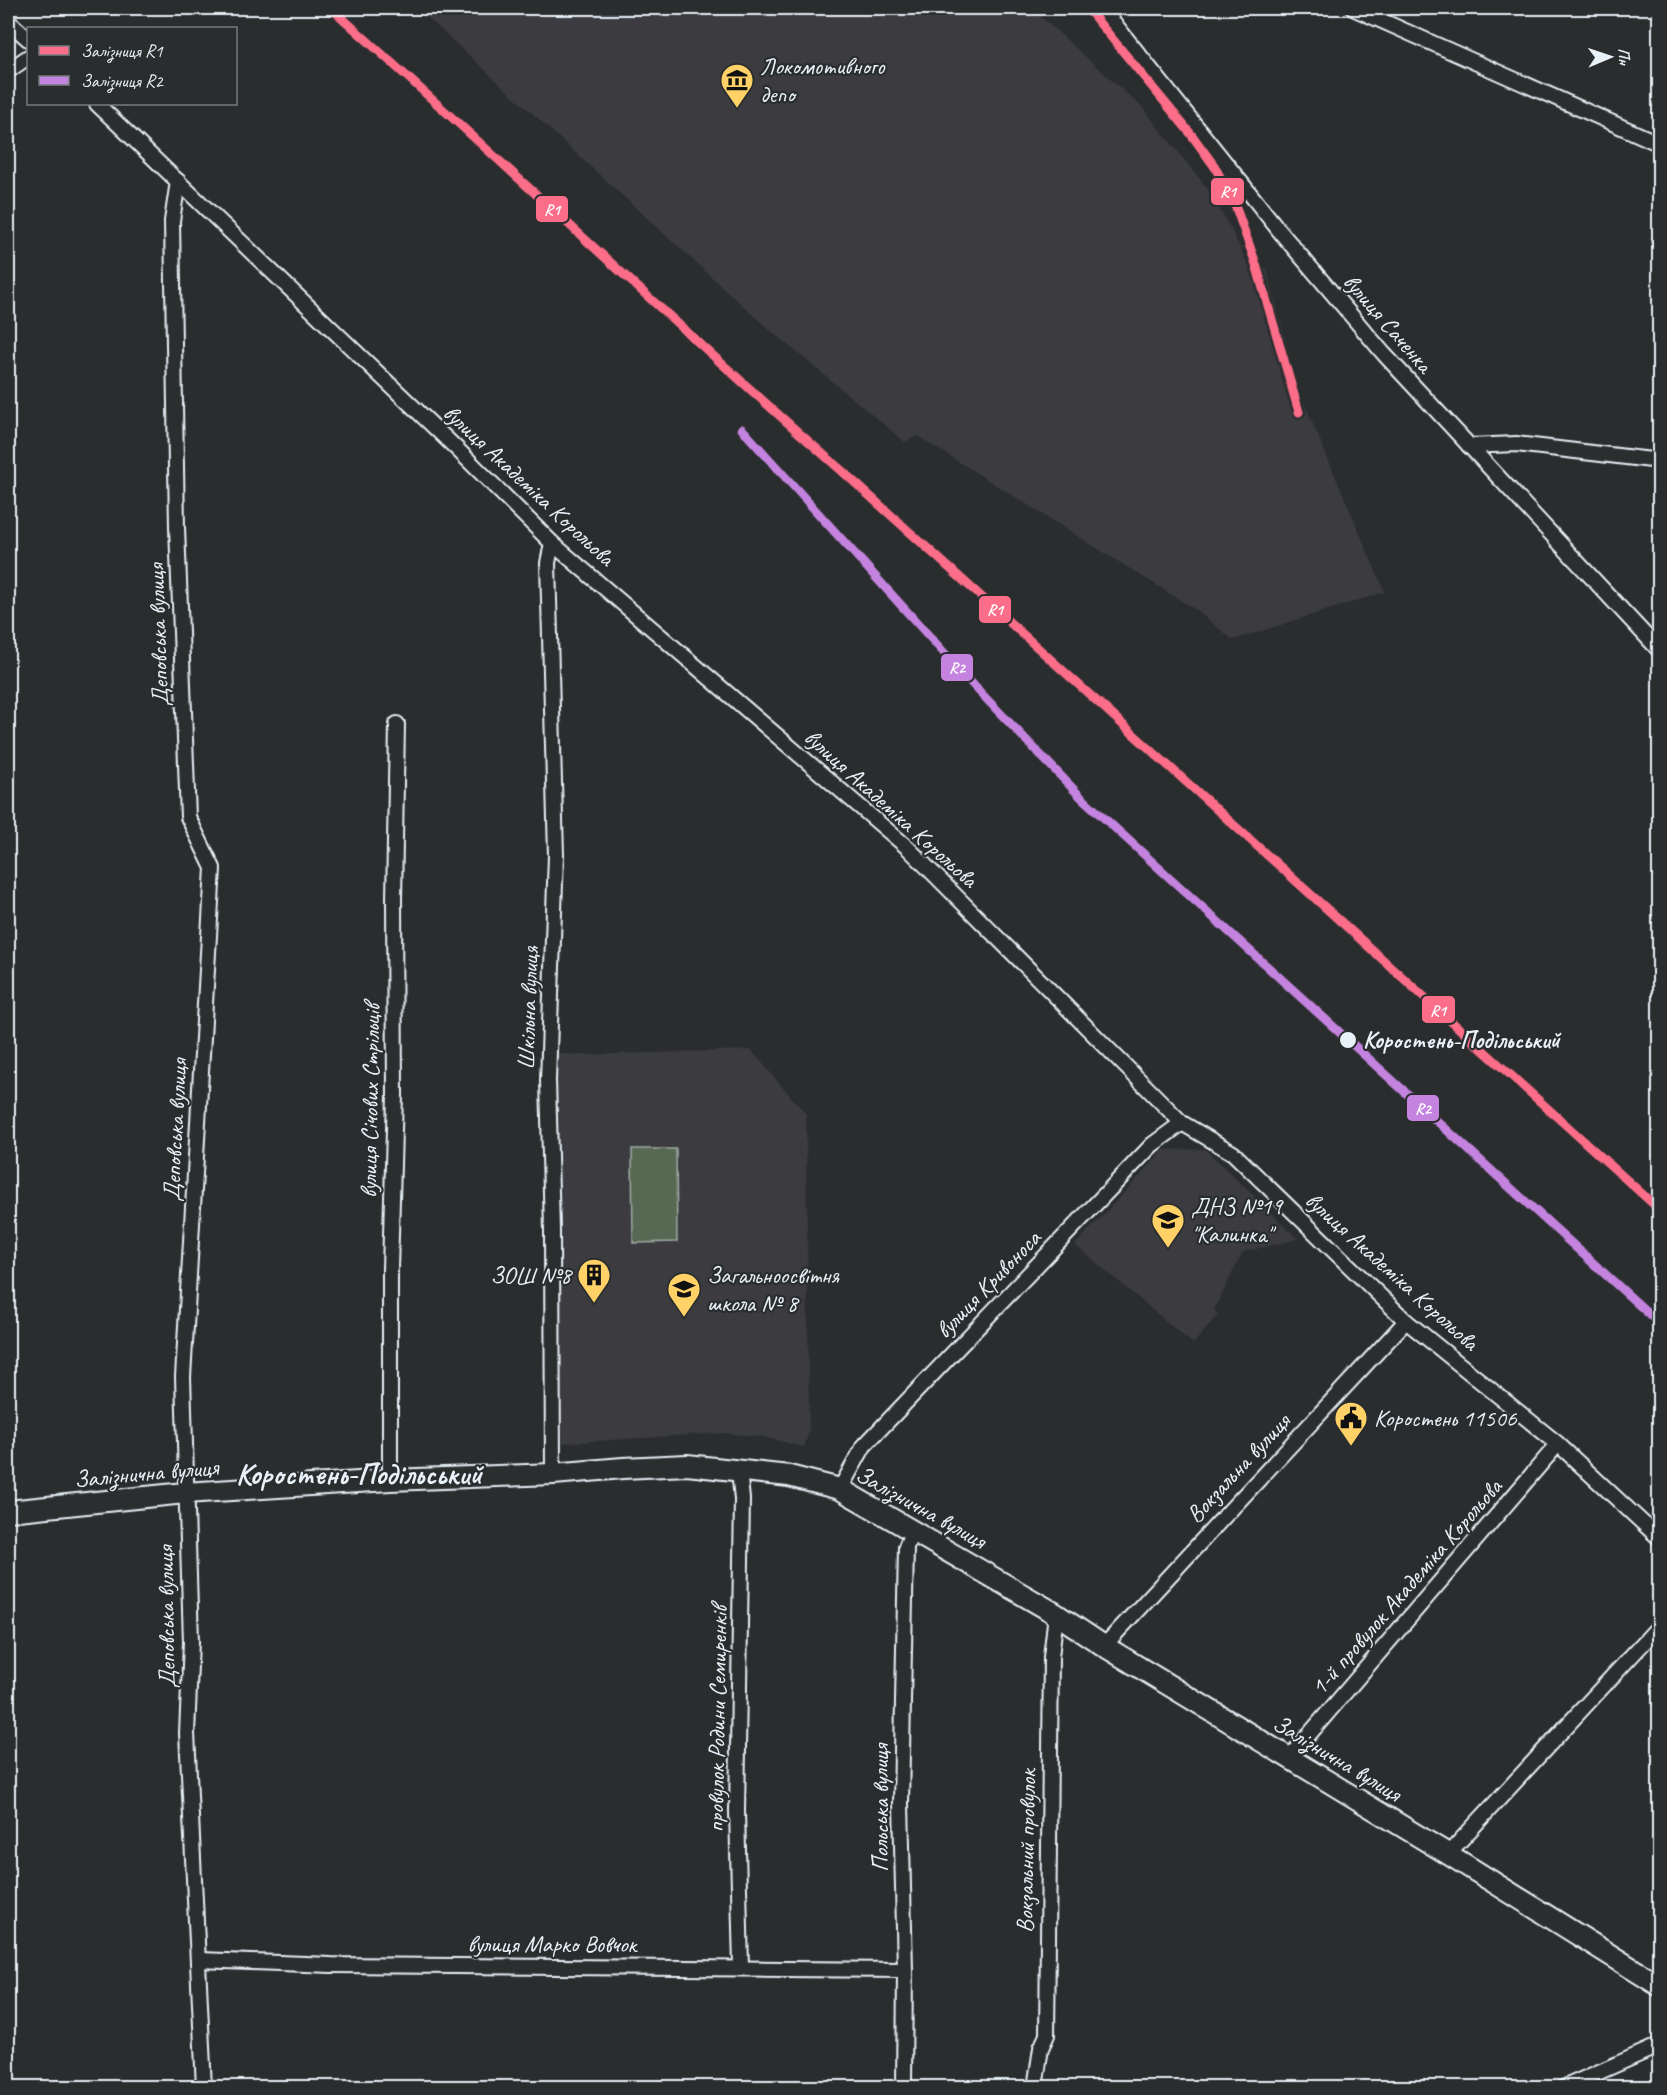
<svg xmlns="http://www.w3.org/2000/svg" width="1667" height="2095" font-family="Caveat,sans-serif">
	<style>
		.built { fill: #3b3a3f }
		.green { fill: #586953; stroke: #a0ada6; stroke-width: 1.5 }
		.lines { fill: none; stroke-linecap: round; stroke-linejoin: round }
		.street-casing { stroke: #e8f1f8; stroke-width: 18 }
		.secondary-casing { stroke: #e8f1f8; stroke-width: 24 }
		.street { stroke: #2a2d2e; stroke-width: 14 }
		.secondary { stroke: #2a2d2e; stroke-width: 20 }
		.rail-1-casing { stroke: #2a2d2e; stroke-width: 14 }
		.rail-2-casing { stroke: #2a2d2e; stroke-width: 14 }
		.rail-1 { stroke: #fb6d88; stroke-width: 9 }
		.rail-2 { stroke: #c483df; stroke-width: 9 }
		.stop-dot { fill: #e8f1f8; stroke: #2a2d2e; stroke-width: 2 }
		.labels { text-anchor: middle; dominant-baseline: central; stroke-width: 4.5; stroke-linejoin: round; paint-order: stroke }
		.poi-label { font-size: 24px; fill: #e8f1f8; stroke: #2a2d2e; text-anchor: start }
		.street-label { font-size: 24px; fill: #e8f1f8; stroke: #2a2d2e }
		.stop-label { font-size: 24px; font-weight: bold; fill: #e8f1f8; stroke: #2a2d2e; text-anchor: start }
		.district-label { font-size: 30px; font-weight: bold; fill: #e8f1f8; stroke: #2a2d2e }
		.line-badge { stroke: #2a2d2e; stroke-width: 2 }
		.badge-label { font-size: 16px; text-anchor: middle; font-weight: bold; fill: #fff }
	</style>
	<rect width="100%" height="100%" fill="#2a2d2e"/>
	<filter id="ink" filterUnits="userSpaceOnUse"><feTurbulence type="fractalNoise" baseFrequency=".0167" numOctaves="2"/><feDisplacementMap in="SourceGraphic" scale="12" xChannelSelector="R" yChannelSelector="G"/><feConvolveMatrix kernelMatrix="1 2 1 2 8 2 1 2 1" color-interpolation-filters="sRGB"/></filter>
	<g filter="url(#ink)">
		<!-- built -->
		<g class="built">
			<polygon points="417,8 1031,8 1142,107 1208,189 1231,229 1251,271 1266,267 1301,396 1385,592 1233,640 1196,610 917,436 905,442 765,326"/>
			<polygon points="751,1050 806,1114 809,1431 804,1447 763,1437 722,1433 563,1443 555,1205 557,1053 578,1055"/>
			<polygon points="1205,1149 1298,1239 1243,1252 1214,1310 1218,1315 1193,1344 1075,1245 1164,1150"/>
		</g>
		<!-- green -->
		<polygon class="green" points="632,1149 676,1149 677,1242 633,1243"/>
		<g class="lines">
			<!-- street casing -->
			<g class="street-casing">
				<g id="street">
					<polyline points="1102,8 1282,234 1384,354 1660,651"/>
					<polyline points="1353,8 1660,144"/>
					<polyline points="8,21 28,39"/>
					<polyline points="8,71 28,57"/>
					<polyline points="97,104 456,448 552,543 908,848 1182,1123 1233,1153 1406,1321 1558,1444 1660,1539"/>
					<polyline points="178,181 172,221 177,527 188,817 213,868 183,1377 191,1642 187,1733 204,2088"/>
					<polyline points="1469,446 1516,444 1660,461"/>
					<polyline points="552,543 548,563 556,855 548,1080 552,1230 553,1474"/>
					<polyline points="739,1471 742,1499 737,1811 741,1967"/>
					<polyline points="390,1480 390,1269 395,1095 394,900 397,724"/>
					<polyline points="840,1489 864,1446 1152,1145 1182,1123"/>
					<polyline points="1104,1646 1406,1321"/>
					<polyline points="1288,1759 1558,1444"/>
					<polyline points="1448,1854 1660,1625"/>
					<polyline points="200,1960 331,1965 905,1970"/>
					<polyline points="904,2088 905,1970 901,1804 906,1547 913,1530"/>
					<polyline points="1035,2088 1041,2048 1047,2035 1051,1657 1056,1614"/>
					<polyline points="1563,2088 1660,2045"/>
				</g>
			</g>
			<!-- secondary casing -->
			<g class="secondary-casing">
				<polyline id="secondary" points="8,1511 185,1493 390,1480 553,1474 623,1468 687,1465 789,1476 840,1489 1056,1614 1104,1646 1448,1854 1660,1986"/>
			</g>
			<!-- street -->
			<use href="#street" class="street"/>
			<!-- secondary -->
			<use href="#secondary" class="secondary"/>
			<!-- rail-1 casing -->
			<g class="rail-1-casing">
				<g id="rail-1">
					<path d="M331,8C502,161 669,319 841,470L1660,1210"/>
					<polyline points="1087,8 1191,134 1215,167 1236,208 1255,261 1299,412"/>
				</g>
			</g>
			<!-- rail-2 casing -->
			<g class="rail-2-casing">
				<polyline id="rail-2" points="742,429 975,687 1081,797 1660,1324"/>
			</g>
			<!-- rail-1 -->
			<use href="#rail-1" class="rail-1"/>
			<!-- rail-2 -->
			<use href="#rail-2" class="rail-2"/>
		</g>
	</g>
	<!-- icons -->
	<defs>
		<g id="museum-pin" transform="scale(1.725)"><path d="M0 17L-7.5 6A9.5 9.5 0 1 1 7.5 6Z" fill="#ffd166" stroke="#2a2d2e"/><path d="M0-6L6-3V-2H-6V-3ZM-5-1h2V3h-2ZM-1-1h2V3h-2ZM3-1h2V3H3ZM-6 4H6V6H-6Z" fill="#111"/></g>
		<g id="school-pin" transform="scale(1.725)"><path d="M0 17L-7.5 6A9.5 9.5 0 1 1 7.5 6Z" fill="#ffd166" stroke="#2a2d2e"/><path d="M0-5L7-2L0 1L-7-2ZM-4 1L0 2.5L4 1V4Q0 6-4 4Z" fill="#111"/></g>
		<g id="building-pin" transform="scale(1.725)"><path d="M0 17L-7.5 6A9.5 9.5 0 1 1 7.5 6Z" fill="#ffd166" stroke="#2a2d2e"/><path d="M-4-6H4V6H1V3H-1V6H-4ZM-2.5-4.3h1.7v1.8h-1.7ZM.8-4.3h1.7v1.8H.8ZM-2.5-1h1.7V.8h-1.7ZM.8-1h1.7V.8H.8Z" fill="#111"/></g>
		<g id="civic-pin" transform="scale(1.725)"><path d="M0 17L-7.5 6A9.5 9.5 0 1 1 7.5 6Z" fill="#ffd166" stroke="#2a2d2e"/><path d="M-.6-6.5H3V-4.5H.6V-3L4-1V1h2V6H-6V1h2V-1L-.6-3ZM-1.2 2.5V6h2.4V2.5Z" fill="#111"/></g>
	</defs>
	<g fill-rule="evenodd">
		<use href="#museum-pin" x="737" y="80"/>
		<use href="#school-pin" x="1168" y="1220"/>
		<use href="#building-pin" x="594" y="1275"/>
		<use href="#school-pin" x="684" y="1289"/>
		<use href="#civic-pin" x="1351" y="1418"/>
	</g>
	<!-- markers -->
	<circle class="stop-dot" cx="1348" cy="1040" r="9"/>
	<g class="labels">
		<!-- poi labels -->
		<g class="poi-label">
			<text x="760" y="66">Локомотивного<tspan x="760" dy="28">депо</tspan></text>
			<text x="1191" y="1206">ДНЗ №19<tspan x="1191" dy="28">"Калинка"</tspan></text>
			<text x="571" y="1275" text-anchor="end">ЗОШ №8</text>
			<text x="707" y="1275">Загальноосвітня<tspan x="707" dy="28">школа № 8</tspan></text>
			<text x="1374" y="1418">Коростень 11506</text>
		</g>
		<!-- street labels -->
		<g class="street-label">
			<text transform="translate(1388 323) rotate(49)">вулиця Саченка</text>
			<text transform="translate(529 485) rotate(43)">вулиця Академіка Корольова</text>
			<text transform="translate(158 635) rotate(-92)">Деповська вулиця</text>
			<text transform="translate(891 808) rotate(42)">вулиця Академіка Корольова</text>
			<text transform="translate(528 1008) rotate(-88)">Шкільна вулиця</text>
			<text transform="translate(370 1101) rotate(-89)">вулиця Січових Стрільців</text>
			<text transform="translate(175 1130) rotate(-87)">Деповська вулиця</text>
			<text transform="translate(1392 1271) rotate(42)">вулиця Академіка Корольова</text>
			<text transform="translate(988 1284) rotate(-46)">вулиця Кривоноса</text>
			<text transform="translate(1238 1468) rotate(-47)">Вокзальна вулиця</text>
			<text transform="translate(146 1473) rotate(-5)">Залізнична вулиця</text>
			<text transform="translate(921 1507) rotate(29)">Залізнична вулиця</text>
			<text transform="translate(1406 1587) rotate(-49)">1-й провулок Академіка Корольова</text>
			<text transform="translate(166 1617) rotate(-91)">Деповська вулиця</text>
			<text transform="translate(717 1719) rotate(-89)">провулок Родини Семиренків</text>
			<text transform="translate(1337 1758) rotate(31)">Залізнична вулиця</text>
			<text transform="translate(880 1808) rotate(-90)">Польська вулиця</text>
			<text transform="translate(1026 1851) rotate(-89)">Вокзальний провулок</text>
			<text x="552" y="1944">вулиця Марко Вовчок</text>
		</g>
		<!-- stop labels -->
		<g class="stop-label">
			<text x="1363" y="1040">Коростень-Подільський</text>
		</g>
		<!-- district labels -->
		<g class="district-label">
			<text x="359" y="1474">Коростень-Подільський</text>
		</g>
	</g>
	<g class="line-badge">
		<rect x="1210" y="177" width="35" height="29" rx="6" fill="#fb6d88"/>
		<rect x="535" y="195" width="34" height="28" rx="6" fill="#fb6d88"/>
		<rect x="978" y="595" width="34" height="29" rx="6" fill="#fb6d88"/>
		<rect x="940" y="653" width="34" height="29" rx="6" fill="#c483df"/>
		<rect x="1421" y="995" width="35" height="29" rx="6" fill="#fb6d88"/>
		<rect x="1406" y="1094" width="34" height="28" rx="6" fill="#c483df"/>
	</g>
	<g class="badge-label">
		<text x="1228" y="197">R1</text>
		<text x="552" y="215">R1</text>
		<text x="995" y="615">R1</text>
		<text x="957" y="673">R2</text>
		<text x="1438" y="1016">R1</text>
		<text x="1423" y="1114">R2</text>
	</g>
	<!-- margin -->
	<rect width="1667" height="2095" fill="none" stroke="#2a2d2e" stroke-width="30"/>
	<rect x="15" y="15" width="1637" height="2065" fill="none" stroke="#e8f1f8" stroke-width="2" filter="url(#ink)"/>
	<!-- legend -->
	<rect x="27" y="27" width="210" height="78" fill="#2a2d2e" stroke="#767b7f" stroke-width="1.5"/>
	<rect x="39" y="46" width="30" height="9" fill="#fb6d88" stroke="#767b7f" stroke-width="1.5"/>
	<text x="81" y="57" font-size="18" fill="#e8f1f8">Залізниця R1</text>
	<rect x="39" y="76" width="30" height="9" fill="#c483df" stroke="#767b7f" stroke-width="1.5"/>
	<text x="81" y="87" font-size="18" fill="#e8f1f8">Залізниця R2</text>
	<!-- north arrow -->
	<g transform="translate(1610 57) rotate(88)" stroke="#2a2d2e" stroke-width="4.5" paint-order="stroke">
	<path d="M0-4.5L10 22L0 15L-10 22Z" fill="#e8f1f8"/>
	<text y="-9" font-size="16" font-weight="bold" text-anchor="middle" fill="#e8f1f8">Пн</text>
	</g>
</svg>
